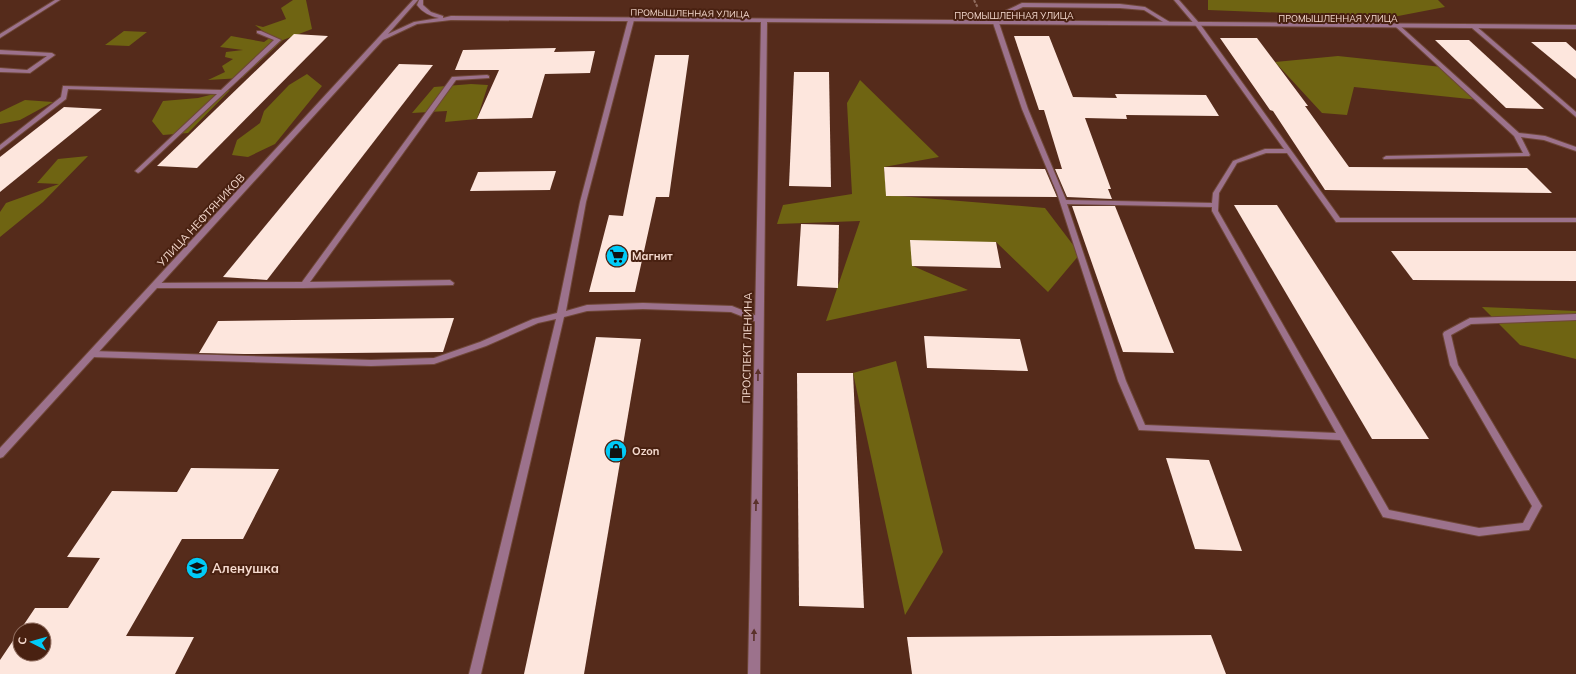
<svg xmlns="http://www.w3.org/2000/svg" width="1576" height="674" font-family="Mulish,sans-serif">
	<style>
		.green { fill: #6f6412 }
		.building { fill: #fde6dd; fill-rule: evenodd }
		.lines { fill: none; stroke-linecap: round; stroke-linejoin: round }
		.service-casing { stroke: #6f4738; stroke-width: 2 }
		.minor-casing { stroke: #6f4738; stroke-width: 2 }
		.path { stroke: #8f6b5d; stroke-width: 2; stroke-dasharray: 3 1.5; stroke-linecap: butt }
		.service { fill: #9c728c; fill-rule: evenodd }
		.minor { fill: #9c728c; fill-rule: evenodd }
		.oneway { fill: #5a312a }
		.labels { text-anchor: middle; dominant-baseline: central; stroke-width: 4; stroke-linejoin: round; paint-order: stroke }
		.far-street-label { font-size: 9px; fill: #f5dacf; stroke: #492111 }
		.street-label { font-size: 11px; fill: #f5dacf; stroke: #492111 }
		.poi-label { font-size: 11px; font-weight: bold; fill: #f5dacf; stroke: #492111; text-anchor: start }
		.near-poi-label { font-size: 13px; font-weight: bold; fill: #f5dacf; stroke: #492111; text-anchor: start }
	</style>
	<rect width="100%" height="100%" fill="#552b1b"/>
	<!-- green -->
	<g class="green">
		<polygon points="293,0 306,0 312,29 283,40 242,78 208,80 225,72 222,66 233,59 225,57 226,52 243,50 220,47 231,36 264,42 271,37 255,25 263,27 286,19 281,8"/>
		<polygon points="1208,0 1438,0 1445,7 1393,17 1208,10"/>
		<polygon points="124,31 147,32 129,46 105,45"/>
		<polygon points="1338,56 1442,67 1479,100 1354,87 1347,115 1322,113 1275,62"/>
		<polygon points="307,74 322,86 275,144 248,157 232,155 237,140 260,123 264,111 289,85"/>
		<polygon points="860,80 939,157 884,167 887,195 1045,208 1080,254 1048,292 996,242 913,266 968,290 826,321 860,221 777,224 783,205 852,194 847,103"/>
		<polygon points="471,84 488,85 477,119 445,122 447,111 412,113 434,87"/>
		<polygon points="230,90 188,133 163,135 152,121 163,101 198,98"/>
		<polygon points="25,100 53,102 20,120 0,124 0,112"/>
		<polygon points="88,156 43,202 0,237 0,212 6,203 59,184 37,183 58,159"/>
		<polygon points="1482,307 1576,311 1576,359 1520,345"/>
		<polygon points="896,361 943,552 905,615 853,373"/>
	</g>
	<!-- building -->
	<g class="building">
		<polygon points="294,34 328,36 197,168 157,166"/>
		<polygon points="1014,36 1049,36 1073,97 1117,98 1115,94 1206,95 1219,116 1126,115 1127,119 1085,118 1111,189 1108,189 1112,199 1067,197 1055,169 1062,169 1044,110 1039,110"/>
		<polygon points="1220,38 1257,38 1308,106 1305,106 1349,167 1527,168 1552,193 1325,190 1273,111 1270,110"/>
		<polygon points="1435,40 1469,40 1544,109 1506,108"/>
		<polygon points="1531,42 1566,42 1576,51 1576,79"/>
		<polygon points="556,48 554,52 595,51 590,73 545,74 532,118 477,119 499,70 455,70 463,50"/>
		<polygon points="655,55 689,55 669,197 656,197 635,292 589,292 609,215 623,216"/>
		<polygon points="399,64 433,65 267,280 223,277"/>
		<polygon points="794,72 829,72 831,187 789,186"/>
		<polygon points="64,107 102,109 0,192 0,157"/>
		<polygon points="884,167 1045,169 1057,197 886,196"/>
		<polygon points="556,171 550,190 470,191 478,172"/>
		<polygon points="1234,205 1277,205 1429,439 1372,439"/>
		<polygon points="1072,206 1115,206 1174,353 1123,352"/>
		<polygon points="801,224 839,225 838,288 797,286"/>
		<polygon points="910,240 996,242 1001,268 912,266"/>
		<polygon points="1391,251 1576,251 1576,281 1413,280"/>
		<polygon points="454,318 443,352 244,354 199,353 218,321"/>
		<polygon points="924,336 1020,339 1028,371 927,368"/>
		<polygon points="596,337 641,339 584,674 524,674"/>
		<polygon points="797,373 853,373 864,608 799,606"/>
		<polygon points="1166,458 1209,460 1242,551 1195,549"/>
		<path d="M191,468L279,469L243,539H182L126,636L194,637L175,674H0V660L35,608H68L100,558L67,557L112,491L177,492ZM20,630H44V654H20Z"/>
		<polygon points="1211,635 1226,674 912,674 907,637"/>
	</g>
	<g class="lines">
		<!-- service casing -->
		<g class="service-casing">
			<g id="service">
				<path d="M1174,0H1179L1200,24L1340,218H1576V222H1336L1287,153H1266L1237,163L1219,193L1218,211L1389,510L1479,528L1523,523L1532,506L1450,365L1443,334L1444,332L1470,318L1576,314V320L1471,324L1451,335L1458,365L1542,506L1529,530L1479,536L1383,517L1340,440L1139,430L1118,381L1057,193L1022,109L993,23L996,21L999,23L1028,109L1066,200L1212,203L1213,193L1233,161L1265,149H1284L1196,26ZM1067,204L1212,207V211L1336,433L1145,425L1126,381Z"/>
				<polygon points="1022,3 1120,4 1145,7 1173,24 1168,25 1144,10 1120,8 1023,7 1010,13 1011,23 1006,24 1005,11"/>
				<polygon points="631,18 634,20 586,202 566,311 587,305 643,303 732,306 762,318 763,320 759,323 731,312 643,309 587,311 564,317 481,674 469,674 556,319 538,323 486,346 434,364 371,366 92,357 88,354 92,351 371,360 434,358 480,342 533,319 557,313 580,202 628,20"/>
				<polygon points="1398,24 1519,133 1545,136 1576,147 1576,151 1544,140 1521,137 1530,155 1529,156 1384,159 1383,158 1386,156 1523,153 1514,136 1396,27 1395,26"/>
				<polygon points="1472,26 1476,26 1576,112 1576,117 1472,28"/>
				<polygon points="257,31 261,31 281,40 140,172 138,173 135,171 217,94 68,89 66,99 0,150 0,145 61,97 63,86 221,90 274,40 257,33"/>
				<polygon points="0,50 52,53 55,55 30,73 0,72 0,68 27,70 47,56 0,54"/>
				<polygon points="487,75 489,76 489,78 456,80 310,282 450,280 454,283 453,285 304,288 152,288 151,286 152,284 155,283 302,282 452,77"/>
			</g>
		</g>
		<!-- minor casing -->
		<g class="minor-casing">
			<g id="minor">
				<polygon points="55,0 60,0 0,38 0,34"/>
				<path d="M413,0H418L388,34L414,22L439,18C430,16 423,13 417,5L419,0H423V5L431,12L443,16V18L451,16L1576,25V29L767,22L760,674H748L761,22L451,20L417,24L383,40L3,457L0,458V448Z"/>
			</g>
		</g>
		<!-- path -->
		<polyline class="path" points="974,0 978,8"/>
		<!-- service -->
		<use href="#service" class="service"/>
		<!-- minor -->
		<use href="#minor" class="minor"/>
	</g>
	<!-- one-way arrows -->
	<defs><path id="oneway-solid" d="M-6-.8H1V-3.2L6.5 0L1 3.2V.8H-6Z"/></defs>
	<g class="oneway">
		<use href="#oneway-solid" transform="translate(758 375) rotate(-89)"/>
		<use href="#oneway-solid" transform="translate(756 505) rotate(-89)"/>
		<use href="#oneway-solid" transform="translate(754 635) rotate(-89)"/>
	</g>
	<!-- icons -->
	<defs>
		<g id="supermarket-disc" transform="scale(1.15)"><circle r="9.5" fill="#00cbf8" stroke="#492111"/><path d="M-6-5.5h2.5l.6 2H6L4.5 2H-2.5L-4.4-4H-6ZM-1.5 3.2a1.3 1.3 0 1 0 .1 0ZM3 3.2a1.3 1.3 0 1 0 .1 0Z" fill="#111"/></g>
		<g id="shop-disc" transform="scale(1.15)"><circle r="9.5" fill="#00cbf8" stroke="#492111"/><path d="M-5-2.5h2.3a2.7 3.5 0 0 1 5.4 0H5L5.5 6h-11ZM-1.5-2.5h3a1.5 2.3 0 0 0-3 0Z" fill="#111"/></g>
		<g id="school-disc" transform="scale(1.15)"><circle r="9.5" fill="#00cbf8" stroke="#492111"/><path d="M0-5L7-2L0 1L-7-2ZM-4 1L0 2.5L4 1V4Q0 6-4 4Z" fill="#111"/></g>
	</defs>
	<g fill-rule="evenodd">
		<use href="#supermarket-disc" x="617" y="256"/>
		<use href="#shop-disc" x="616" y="451"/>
		<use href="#school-disc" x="197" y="568"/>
	</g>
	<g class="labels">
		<!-- far-street labels -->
		<g class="far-street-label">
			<text transform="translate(690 13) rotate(1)">ПРОМЫШЛЕННАЯ УЛИЦА</text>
			<text x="1014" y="15">ПРОМЫШЛЕННАЯ УЛИЦА</text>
			<text x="1338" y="18">ПРОМЫШЛЕННАЯ УЛИЦА</text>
		</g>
		<!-- street labels -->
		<g class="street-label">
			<text transform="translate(201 220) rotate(-47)">УЛИЦА НЕФТЯНИКОВ</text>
			<text transform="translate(747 348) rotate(-89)">ПРОСПЕКТ ЛЕНИНА</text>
		</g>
		<!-- poi labels -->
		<g class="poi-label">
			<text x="632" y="256">Магнит</text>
			<text x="632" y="451">Ozon</text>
		</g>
		<!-- near-poi labels -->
		<g class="near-poi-label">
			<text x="212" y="568">Аленушка</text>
		</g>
	</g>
	<!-- north arrow -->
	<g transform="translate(32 642) rotate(276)"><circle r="19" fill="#492111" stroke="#8e6b5d"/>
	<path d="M0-3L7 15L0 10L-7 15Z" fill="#00cbf8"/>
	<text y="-6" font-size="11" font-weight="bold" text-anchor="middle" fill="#f5dacf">С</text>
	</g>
</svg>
